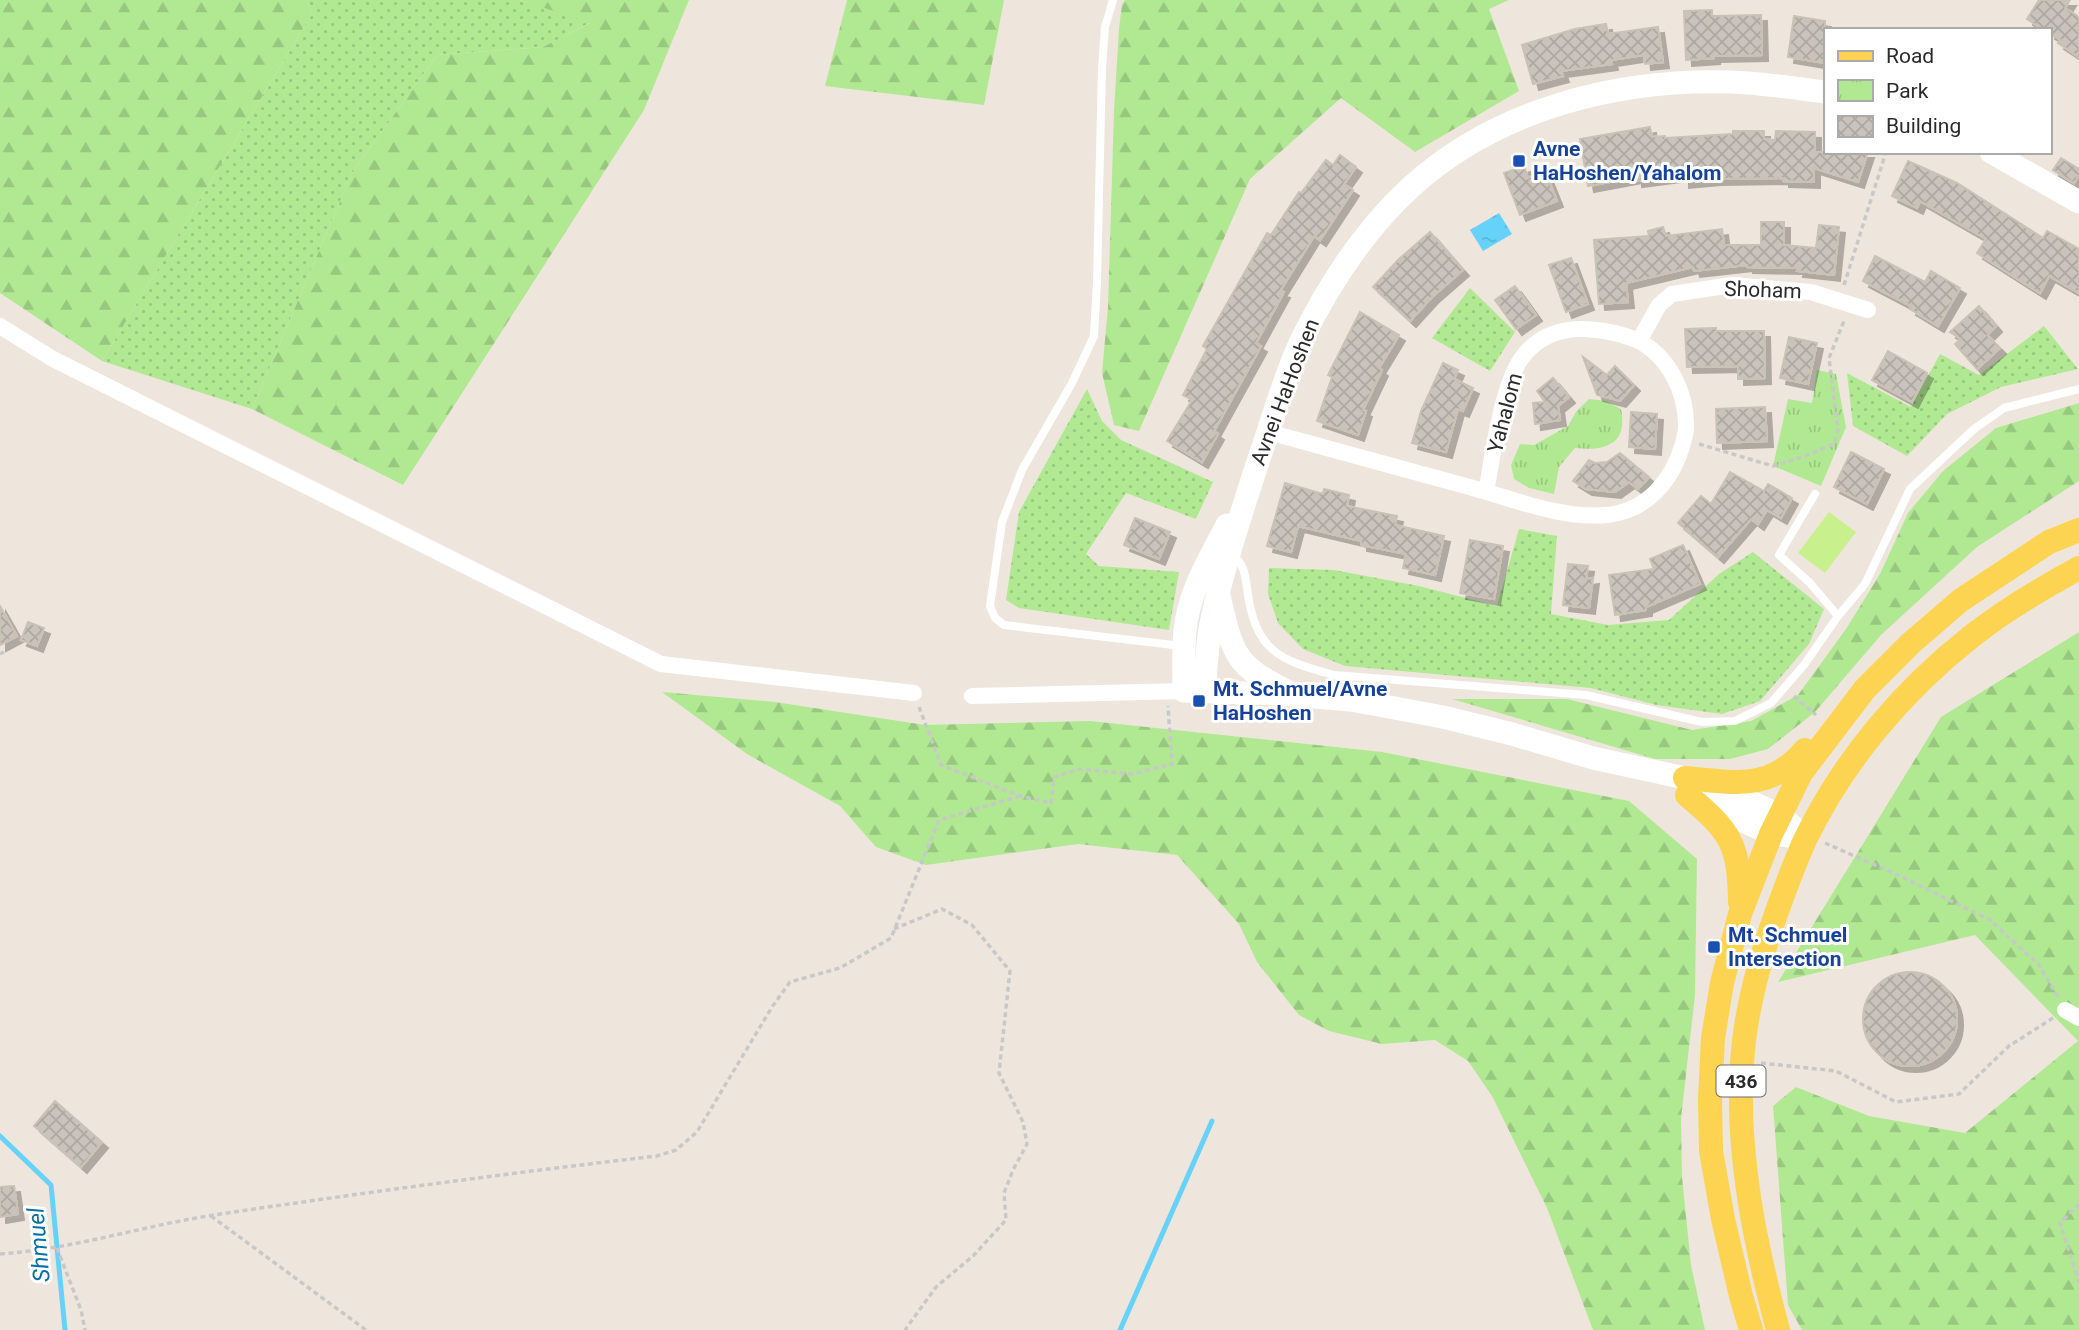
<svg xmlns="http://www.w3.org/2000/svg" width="2079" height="1330" font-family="Roboto,sans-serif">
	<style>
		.grass { fill: url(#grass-dots) }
		.forest { fill: url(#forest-firs) }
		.park { fill: url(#park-tufts) }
		.pitch { fill: #c8f18e }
		.water { fill: url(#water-ripples) }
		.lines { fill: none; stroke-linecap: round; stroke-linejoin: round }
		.stream { stroke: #66d2f9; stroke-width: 5 }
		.building { fill: url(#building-cross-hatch); stroke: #c9c2b5; stroke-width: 2; filter: url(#shadow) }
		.path { stroke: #c8c8c8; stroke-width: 3.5; stroke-dasharray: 5 3.5; stroke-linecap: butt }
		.lane { stroke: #fff; stroke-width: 8 }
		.street { stroke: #fff; stroke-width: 16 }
		.secondary { stroke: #fff; stroke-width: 23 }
		.primary { stroke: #fcd452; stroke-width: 24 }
		.transit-dot { fill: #1a4fb4; stroke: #fff; stroke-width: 2.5 }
		.labels { text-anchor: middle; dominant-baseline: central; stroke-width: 6; stroke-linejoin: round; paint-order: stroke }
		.shield { fill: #fff; stroke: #6b6b6b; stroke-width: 2 }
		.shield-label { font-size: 19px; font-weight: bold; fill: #2b2b2b }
		.transit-label { font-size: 21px; font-weight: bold; fill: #164399; stroke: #fff; text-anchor: start }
		.street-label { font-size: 21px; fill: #2b2b2b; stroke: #fff }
		.water-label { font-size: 23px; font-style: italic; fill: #026fa7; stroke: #fff }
	</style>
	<defs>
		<pattern id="grass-dots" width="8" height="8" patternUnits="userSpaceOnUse" patternTransform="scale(1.75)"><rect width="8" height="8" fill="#b1e993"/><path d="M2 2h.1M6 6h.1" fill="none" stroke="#98c87f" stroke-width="1.8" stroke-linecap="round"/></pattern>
		<pattern id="forest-firs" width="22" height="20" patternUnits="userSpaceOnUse" patternTransform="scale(1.75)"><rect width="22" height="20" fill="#b1e993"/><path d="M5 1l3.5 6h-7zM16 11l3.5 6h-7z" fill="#98c87f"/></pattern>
		<pattern id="park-tufts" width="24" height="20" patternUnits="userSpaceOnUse" patternTransform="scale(1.75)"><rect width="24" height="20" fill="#b1e993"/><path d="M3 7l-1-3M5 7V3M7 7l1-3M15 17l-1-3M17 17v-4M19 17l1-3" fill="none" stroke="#98c87f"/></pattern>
		<pattern id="water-ripples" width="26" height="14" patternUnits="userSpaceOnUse" patternTransform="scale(1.75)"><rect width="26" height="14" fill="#66d2f9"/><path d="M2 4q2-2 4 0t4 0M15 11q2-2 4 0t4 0" fill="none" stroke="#59b4d6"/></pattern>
		<pattern id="building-cross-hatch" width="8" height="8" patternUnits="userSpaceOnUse" patternTransform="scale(1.75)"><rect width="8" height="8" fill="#c9c3bb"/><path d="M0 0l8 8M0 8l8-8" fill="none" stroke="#ada8a1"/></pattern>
		<filter id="shadow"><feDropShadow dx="6" dy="6" stdDeviation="0" flood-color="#0004"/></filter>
	</defs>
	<rect width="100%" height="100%" fill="#eee6dc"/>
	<!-- grass -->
	<g class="grass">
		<polygon points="307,0 520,0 591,22 544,47 437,55 352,173 252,409 102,361 312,14"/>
		<polygon points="1470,288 1515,332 1490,371 1432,338"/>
		<polygon points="2044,326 2078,369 2001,387 1947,414 1907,456 1853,426 1847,373 1911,407 1940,354 1979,375"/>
		<polygon points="1087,389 1102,421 1121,440 1213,482 1196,519 1126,493 1086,554 1099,566 1179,572 1169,630 1019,608 1006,600 1019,512"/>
		<polygon points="1519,529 1557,536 1551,614 1608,625 1669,620 1719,574 1753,552 1824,609 1809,644 1760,701 1722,714 1656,705 1591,688 1345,666 1303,649 1278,623 1268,594 1269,568 1334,570 1419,586 1497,606"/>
	</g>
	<!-- forest -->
	<g class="forest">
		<polygon points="0,0 307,0 312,14 102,361 0,293"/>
		<polygon points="520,0 689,0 644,110 403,485 252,409 352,173 437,55 543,47 590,23"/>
		<polygon points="847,0 1004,0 984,105 825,86"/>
		<polygon points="1125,0 1509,0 1489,9 1519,91 1415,152 1341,98 1250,179 1139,431 1114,425 1102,373 1108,307 1114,111 1119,29 1122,4"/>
		<polygon points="2079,403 2079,481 1977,547 1881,635 1815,712 1768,749 1730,759 1655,759 1452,699 1567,699 1692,730 1751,721 1798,695 1846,629 1880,574 1908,513 1943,471 1996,428"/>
		<polygon points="2079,632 2079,1330 1802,1330 1788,1305 1773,1106 1796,1087 1869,1116 1965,1133 2078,1041 1975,935 1778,982 1941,717"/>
		<polygon points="662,692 775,702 925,725 1090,721 1382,752 1629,801 1697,859 1695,995 1681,1118 1682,1177 1691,1265 1705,1330 1593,1330 1547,1208 1492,1096 1468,1061 1435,1040 1382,1044 1329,1031 1299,1015 1257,962 1239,924 1177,855 1078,844 926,865 876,847 840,806 747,754"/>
	</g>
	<!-- park -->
	<g class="park">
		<polygon points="1817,370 1836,374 1846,427 1821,486 1773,466 1788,399 1812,403"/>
		<path d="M1589,399L1606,401L1621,409C1628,445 1605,451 1575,448L1559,467L1554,494L1529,488L1514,479L1511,465L1520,444L1534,445L1568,426L1576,412Z"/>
	</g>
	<!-- pitch -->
	<polygon class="pitch" points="1829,512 1856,532 1825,573 1798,553"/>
	<!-- water -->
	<polygon class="water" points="1499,213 1512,234 1483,251 1470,230"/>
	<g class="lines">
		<!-- stream -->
		<g class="stream">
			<polyline points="0,1136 51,1185 65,1330"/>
			<polyline points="1120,1330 1212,1121"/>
		</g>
	</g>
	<!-- building -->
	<g class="building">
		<polygon points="2039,0 2070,0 2065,8 2079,17 2079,57 2058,43 2061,40 2049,33 2049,30 2044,30 2027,19"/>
		<polygon points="1712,10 1712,16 1761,15 1762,55 1714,56 1714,58 1686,60 1684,11"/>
		<polygon points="1794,16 1825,21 1825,63 1788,57"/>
		<polygon points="1606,24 1608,34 1658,27 1663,62 1645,64 1644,55 1611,60 1612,64 1561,71 1563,76 1533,84 1522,45 1575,29"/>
		<polygon points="1650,127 1652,137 1665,136 1665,138 1733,134 1733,131 1764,131 1764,139 1775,140 1776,131 1815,132 1815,152 1868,152 1858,182 1814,168 1814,182 1783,181 1783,178 1715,179 1683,182 1683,175 1636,181 1636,177 1588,186 1580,139"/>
		<polygon points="1340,155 1356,167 1344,184 1353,190 1320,240 1314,236 1280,291 1284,292 1256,343 1261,346 1214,431 1218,434 1202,462 1167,441 1192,400 1183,395 1207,349 1203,346 1267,233 1271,235 1299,192 1301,193 1326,160 1333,165"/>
		<polygon points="2061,158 2079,169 2079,174 2074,183 2053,170"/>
		<polygon points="1908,161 1957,183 2043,238 2047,231 2079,249 2079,293 2049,276 2040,293 1977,253 1986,239 1920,201 1917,208 1892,196"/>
		<polygon points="1524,166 1528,178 1545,171 1557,201 1520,215 1504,173"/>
		<polygon points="1761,222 1784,222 1784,245 1816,248 1819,225 1839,227 1834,275 1797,271 1798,268 1747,267 1747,265 1694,271 1693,267 1626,283 1628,302 1599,304 1594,240 1649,236 1648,231 1663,227 1666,236 1722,229 1724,245 1761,245"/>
		<polygon points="1430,232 1463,270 1432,297 1410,321 1373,287 1399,259"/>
		<polygon points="1875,256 1925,282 1931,271 1960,288 1938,326 1910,309 1911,306 1863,281"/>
		<polygon points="1571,258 1588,304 1566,312 1549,265"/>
		<polygon points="1515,286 1536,315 1516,329 1495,300"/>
		<polygon points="1979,306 1996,326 1987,335 2000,348 1977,369 1955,344 1961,339 1950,332"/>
		<polygon points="1360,312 1399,335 1379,368 1382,370 1363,410 1366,411 1358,435 1317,421 1332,377 1328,375"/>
		<polygon points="1716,328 1716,331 1764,331 1765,378 1738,379 1738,366 1687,367 1685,329"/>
		<polygon points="1789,337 1817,343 1808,384 1780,378"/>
		<polygon points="1888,351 1927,373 1912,402 1872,380"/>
		<polygon points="1583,357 1607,375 1615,366 1634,385 1620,401 1597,395"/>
		<polygon points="1443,363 1458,370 1454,379 1473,388 1463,411 1458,409 1446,452 1412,443 1421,411"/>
		<polygon points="1553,378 1569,397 1558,406 1560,420 1535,424 1533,403 1545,402 1537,391"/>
		<polygon points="1765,407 1767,441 1717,443 1716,409"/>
		<polygon points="1631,412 1657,414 1655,449 1629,447"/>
		<polygon points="1851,452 1884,469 1867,504 1834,487"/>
		<polygon points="1620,453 1649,477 1638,489 1629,482 1615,492 1586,489 1573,481 1589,460 1595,463 1607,462"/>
		<polygon points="1730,472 1764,491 1768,484 1792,498 1781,518 1767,510 1758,524 1751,519 1718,557 1678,523 1701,496 1711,504"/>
		<polygon points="1285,483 1323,494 1324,489 1349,495 1347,506 1397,516 1395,525 1444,536 1435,575 1403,568 1406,554 1361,545 1361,541 1298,526 1291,552 1267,546"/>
		<polygon points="1135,518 1170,532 1159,559 1124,545"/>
		<polygon points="1470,540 1503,546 1494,599 1460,593"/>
		<polygon points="1683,545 1700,584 1646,607 1646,610 1615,615 1609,575 1654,569 1650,559"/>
		<polygon points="1568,564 1588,566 1586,579 1593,578 1589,608 1563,605"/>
		<polygon points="0,606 17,636 0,645"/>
		<polygon points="28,622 44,628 37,646 21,640"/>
		<circle cx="1910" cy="1019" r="47"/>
		<polygon points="55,1101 102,1142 81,1167 34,1126"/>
		<polygon points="14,1186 18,1214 0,1217 0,1187"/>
	</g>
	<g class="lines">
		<!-- path -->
		<g class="path">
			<polyline points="1844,285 1886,152"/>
			<polyline points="1699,444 1773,466 1805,456 1834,444 1838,431 1829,358 1844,321"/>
			<polyline points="0,654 4,652"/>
			<polyline points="1794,696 1816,715"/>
			<polyline points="919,707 941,765 1020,796 1051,803 1054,777 1080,769 1132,774 1172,764 1168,706"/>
			<polyline points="1825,843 1900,876 1990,920 2039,965 2058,997"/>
			<polyline points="894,929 942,909 972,925 1010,971 999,1073 1023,1122 1027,1144 1013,1170 1004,1193 1006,1220 973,1256 936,1287 905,1330"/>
			<polyline points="1761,1063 1836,1071 1896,1102 1959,1094 2009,1046 2053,1018"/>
			<polyline points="2079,1204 2060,1223 2079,1283"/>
			<polyline points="211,1216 366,1330"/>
			<polyline points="57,1248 81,1310 85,1330"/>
			<path d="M0,1254C73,1249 142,1226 214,1215C361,1193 509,1173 657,1156L676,1150L697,1132L772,1007L790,982L840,968L891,938L939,820L1020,796"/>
		</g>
		<!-- lane -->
		<g class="lane">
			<polyline points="1113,0 1105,27 1102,68 1097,282 1094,336 1072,383 1022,470 1002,522 990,606 995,618 1004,625 1182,646"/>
			<polyline points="1815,494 1779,555 1810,583 1838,616"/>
			<path d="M1232,555C1244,564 1245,573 1247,588C1255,650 1277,660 1334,675L1586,695L1702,722L1735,721L1771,703L1804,665L1838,616L1865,584L1910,489L1974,429L2004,408L2079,389"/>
		</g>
		<!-- street -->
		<g class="street">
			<polyline points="0,326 53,359 661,664 914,693"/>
			<polyline points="1639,341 1659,305 1672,294 1732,285 1811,292 1868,310"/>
			<path d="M1268,432C1336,451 1405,469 1473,488C1516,500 1562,519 1607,515C1647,511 1673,480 1683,443C1684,438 1686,433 1686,428C1687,393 1669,356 1637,340C1620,333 1603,330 1585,329C1560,328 1536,337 1521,359C1501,388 1493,456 1486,492"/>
			<polyline points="972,696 1184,691"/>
			<polyline points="2065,1010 2079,1018"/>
		</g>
		<!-- secondary -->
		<g class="secondary">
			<polyline points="1991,152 2079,202"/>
			<path d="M1227,525C1210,558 1188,593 1185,631C1183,651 1184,671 1184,691L1280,694L1351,700L1443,717L1512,734L1593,758L1685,778L1735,795L1780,815L1806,839"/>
			<path d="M1219,596C1224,616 1228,641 1240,658C1251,674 1274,684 1290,693"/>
			<path d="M1204,692C1206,671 1207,650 1210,629C1215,601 1223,574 1231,547C1242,511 1253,476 1265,441C1276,408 1286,373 1301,341C1328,286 1365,229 1411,187C1497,109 1616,79 1730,82C1762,83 1794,88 1825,92"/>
			<polyline points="1698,800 1771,834 1789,836"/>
		</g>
		<!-- primary -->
		<g class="primary">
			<path d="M1685,778C1735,782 1769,792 1805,750"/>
			<path d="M1687,795C1731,832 1739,844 1740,902"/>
			<polyline points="1751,1330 1741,1296 1723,1219 1711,1151 1710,1098 1713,1038 1722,983 1740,914 1771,834 1801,773 1865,689 1911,643 1961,600 2049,542 2079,530"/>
			<path d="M1778,1330C1755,1244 1736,1153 1742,1063C1745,1013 1759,961 1776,914C1785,889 1794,864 1805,840C1843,761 1903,690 1972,636C2005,610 2042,588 2079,568"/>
		</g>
	</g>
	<!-- markers -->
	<g class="transit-dot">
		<rect x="1512" y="154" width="14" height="14" rx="3.5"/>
		<rect x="1192" y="694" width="14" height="14" rx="3.5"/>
		<rect x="1707" y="940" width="14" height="14" rx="3.5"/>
	</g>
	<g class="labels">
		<!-- shield labels -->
		<rect class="shield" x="1716.5" y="1065.5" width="49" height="31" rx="5"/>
		<g class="shield-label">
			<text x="1741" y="1081">436</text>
		</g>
		<!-- transit labels -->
		<g class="transit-label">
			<text x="1533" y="149">Avne<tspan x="1533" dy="24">HaHoshen/Yahalom</tspan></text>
			<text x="1213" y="689">Mt. Schmuel/Avne<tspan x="1213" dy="24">HaHoshen</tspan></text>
			<text x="1728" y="935">Mt. Schmuel<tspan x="1728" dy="24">Intersection</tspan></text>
		</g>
		<!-- street labels -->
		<g class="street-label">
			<text transform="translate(1763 290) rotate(2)">Shoham</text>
			<text transform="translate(1285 392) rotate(-69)">Avnei HaHoshen</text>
			<text transform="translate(1505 413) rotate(-75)">Yahalom</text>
		</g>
		<!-- water labels -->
		<g class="water-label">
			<text transform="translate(39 1245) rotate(-95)">Shmuel</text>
		</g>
	</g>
	<!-- legend -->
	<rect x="1824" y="28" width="228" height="126" fill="#ffffff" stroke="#aaaaaa" stroke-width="2"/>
	<rect x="1838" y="51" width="35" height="10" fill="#fcd452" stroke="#aaaaaa" stroke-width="2"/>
	<text x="1886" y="63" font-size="21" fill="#2b2b2b">Road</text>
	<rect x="1838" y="80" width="35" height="21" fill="url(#park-tufts)" stroke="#aaaaaa" stroke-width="2"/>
	<text x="1886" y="98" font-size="21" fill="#2b2b2b">Park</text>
	<rect x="1838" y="116" width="35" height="21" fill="url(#building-cross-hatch)" stroke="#aaaaaa" stroke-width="2"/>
	<text x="1886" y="133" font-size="21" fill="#2b2b2b">Building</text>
</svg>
